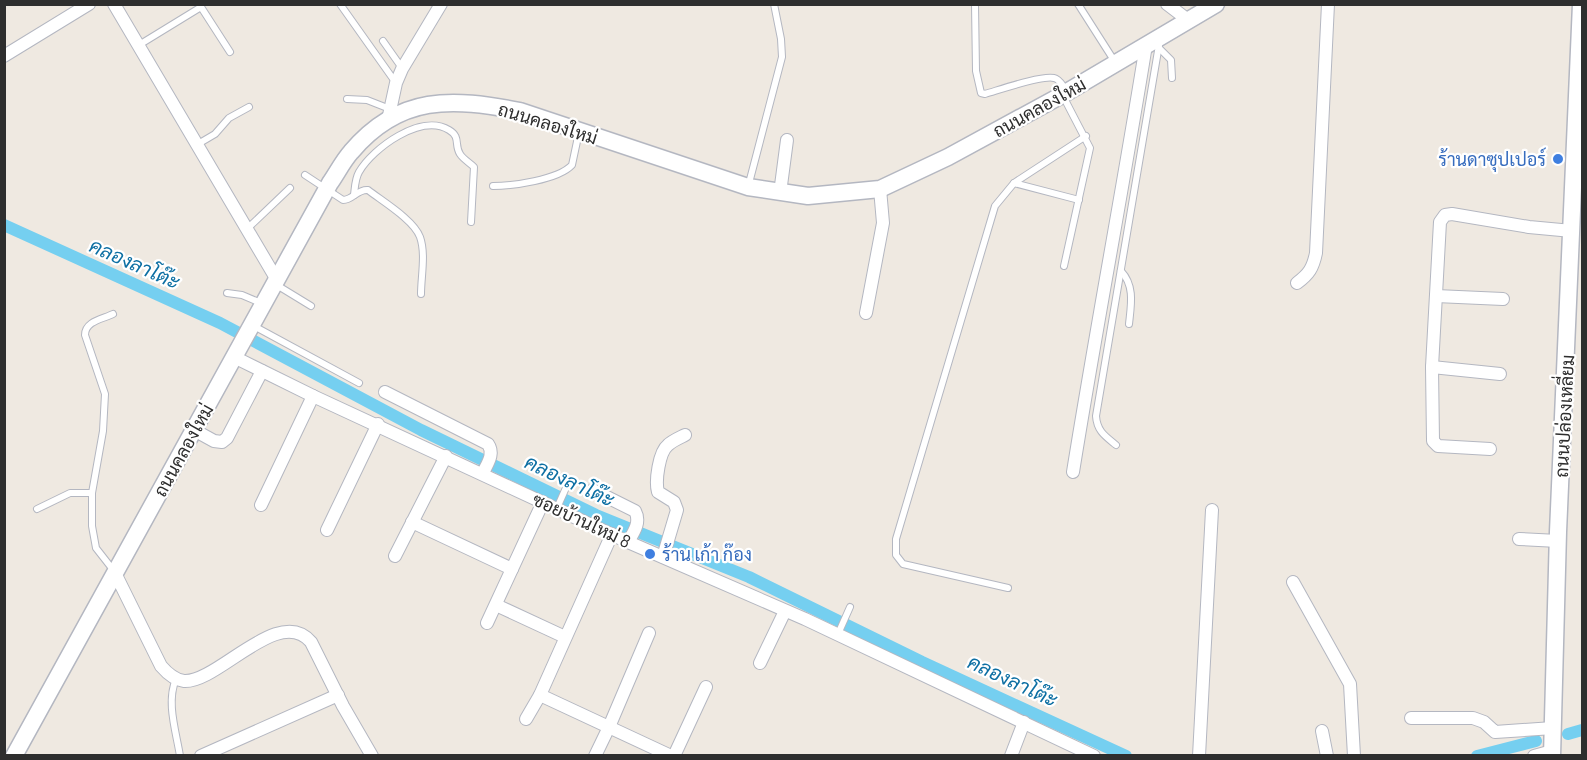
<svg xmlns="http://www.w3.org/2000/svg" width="1587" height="760" font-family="Barlow,Sarabun,sans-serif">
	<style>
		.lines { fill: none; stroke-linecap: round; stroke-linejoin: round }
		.canal { stroke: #75cff0; stroke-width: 12 }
		.service-casing { stroke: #b4b7c1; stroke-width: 8 }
		.minor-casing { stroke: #b4b7c1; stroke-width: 14 }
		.tertiary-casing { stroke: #b4b7c1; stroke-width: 19 }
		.service { stroke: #fff; stroke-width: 6 }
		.minor { stroke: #fff; stroke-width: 12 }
		.tertiary { stroke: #fff; stroke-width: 16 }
		.shop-dot { fill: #3f7fe0; stroke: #fff; stroke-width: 2 }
		.labels { text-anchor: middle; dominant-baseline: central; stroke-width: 4.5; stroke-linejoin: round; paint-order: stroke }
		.street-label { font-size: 18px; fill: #2e2e2e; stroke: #fff }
		.shop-label { font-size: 18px; fill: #366cbe; stroke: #fff; text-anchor: end }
		.water-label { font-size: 20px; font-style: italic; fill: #0d6fa3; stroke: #fff }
	</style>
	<rect width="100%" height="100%" fill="#efe9e1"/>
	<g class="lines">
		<!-- canal -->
		<g class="canal">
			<polyline points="4,225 220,323 421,430 596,515 749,577 922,662 1126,756"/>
			<polyline points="1568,734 1582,730"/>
			<polyline points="1477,756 1536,741"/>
		</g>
		<!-- service casing -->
		<g class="service-casing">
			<g id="service">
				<polyline points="340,4 396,83"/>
				<path d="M975,4L976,71L981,93L985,94C999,90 1042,75 1054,78C1060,79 1063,87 1067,91"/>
				<polyline points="1078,4 1115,62"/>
				<polyline points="383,41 402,68"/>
				<polyline points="139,45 201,7 230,52"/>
				<polyline points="1159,48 1171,60 1172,78"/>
				<polyline points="1063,96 1090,148 1064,266"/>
				<polyline points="347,99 367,100 390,109"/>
				<polyline points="198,144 215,134 229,118 249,107"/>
				<path d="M305,175L343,200C353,200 357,189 368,190C382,201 414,220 420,237C426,254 421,277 421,294"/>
				<polyline points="1014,183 1079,200"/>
				<path d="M493,186C512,186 558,180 572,165L579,132"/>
				<polyline points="748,187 782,57 781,39 774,4"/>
				<path d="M354,195C355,187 355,179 359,172C373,148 421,113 449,130C461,137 454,145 460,154C463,159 470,163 474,167L471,222"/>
				<polyline points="247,229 290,188"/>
				<path d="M1121,271C1135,286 1131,305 1129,324"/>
				<polyline points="275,284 311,306"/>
				<polyline points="227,293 242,295 261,303"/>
				<polyline points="252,325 359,383"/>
				<path d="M1116,445C1105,436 1097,431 1096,416L1160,39"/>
				<path d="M92,493L103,431L105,394L85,335C85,321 103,319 113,314"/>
				<polyline points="557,508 569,481"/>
				<polyline points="37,509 70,493 92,493 92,526 96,548 114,571"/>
				<polyline points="1008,588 903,564 896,555 896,539 995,206 1014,183 1086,136"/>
				<polyline points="838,634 850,607"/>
				<path d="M176,679C166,702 176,731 180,756"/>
			</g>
		</g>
		<!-- minor casing -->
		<g class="minor-casing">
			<g id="minor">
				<polyline points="114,4 277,280"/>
				<polyline points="1167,4 1188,20"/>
				<polyline points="4,56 89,4"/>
				<polyline points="388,120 396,83 402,69 441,4"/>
				<polyline points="780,193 787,140"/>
				<path d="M1297,283C1309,274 1313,268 1316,253L1328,4"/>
				<polyline points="1436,296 1503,299"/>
				<polyline points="866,313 883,223 880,189"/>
				<polyline points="234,357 313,396 628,542 805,619 1094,756"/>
				<polyline points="1432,367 1500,374"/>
				<path d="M385,392L488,444C495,454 487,464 483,473"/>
				<polyline points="194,430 214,441 222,442 227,438 262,371"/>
				<polyline points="1490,449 1438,446 1433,441 1432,367 1440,222 1445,215 1452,214 1529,227 1572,231"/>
				<path d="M1073,472C1096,329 1123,188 1146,45"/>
				<path d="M593,490L635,511C641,522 634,532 628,542"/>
				<polyline points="261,505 313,396"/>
				<polyline points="412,522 512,569"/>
				<polyline points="327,530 378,424"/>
				<polyline points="1519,539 1558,541"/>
				<polyline points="395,556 446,456"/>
				<path d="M663,557L677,510L674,502L658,492C655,481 659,452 668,445C672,441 679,438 685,435"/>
				<path d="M115,573L161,666C167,673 175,680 184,681C218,683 279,604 311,642L343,706L372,756"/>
				<polyline points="1293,582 1350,684 1354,756"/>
				<polyline points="496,605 565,637"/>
				<polyline points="487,623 543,502"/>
				<polyline points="760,663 785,611"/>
				<polyline points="540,695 671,756"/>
				<polyline points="1411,718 1473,718 1484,722 1495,732 1553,728"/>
				<polyline points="526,719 540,695 612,534"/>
				<polyline points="1322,731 1327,756"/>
				<polyline points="201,756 338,695"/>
				<polyline points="595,756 609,727 649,633"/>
				<polyline points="674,756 706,687"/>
				<polyline points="1011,756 1024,722"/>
				<polyline points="1199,756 1212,510"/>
				<polyline points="1534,756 1552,751"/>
			</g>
		</g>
		<!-- tertiary casing -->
		<g class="tertiary-casing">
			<g id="tertiary">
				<path d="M14,756L330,183C337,173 343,161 351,152C400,94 452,98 520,111L748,187L808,196L880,189L948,157L1062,95L1216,4"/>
				<polyline points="1552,756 1558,532 1581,4"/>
			</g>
		</g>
		<!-- service -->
		<use href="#service" class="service"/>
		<!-- minor -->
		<use href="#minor" class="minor"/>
		<!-- tertiary -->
		<use href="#tertiary" class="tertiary"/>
	</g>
	<!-- markers -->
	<g class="shop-dot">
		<circle cx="1558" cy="159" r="6"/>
		<circle cx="650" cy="554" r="6"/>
	</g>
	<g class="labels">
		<!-- street labels -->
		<g class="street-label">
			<text transform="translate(1039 107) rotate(-29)">ถนนคลองใหม่</text>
			<text transform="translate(548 123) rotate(17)">ถนนคลองใหม่</text>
			<text transform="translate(1564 416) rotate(-87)">ถนนปล่องเหลี่ยม</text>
			<text transform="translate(183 450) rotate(-61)">ถนนคลองใหม่</text>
			<text transform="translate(582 520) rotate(25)">ซอยบ้านใหม่ 8</text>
		</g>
		<!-- shop labels -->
		<g class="shop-label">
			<text x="1546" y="159">ร้านดาซุปเปอร์</text>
			<text x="662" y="554" text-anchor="start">ร้าน เก้า ก๊อง</text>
		</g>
		<!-- water labels -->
		<g class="water-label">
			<text transform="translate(135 263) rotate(24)">คลองลาโต๊ะ</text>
			<text transform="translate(570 480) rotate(25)">คลองลาโต๊ะ</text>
			<text transform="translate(1013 680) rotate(25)">คลองลาโต๊ะ</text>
		</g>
	</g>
	<!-- border -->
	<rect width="1587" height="760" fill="none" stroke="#2e2e2e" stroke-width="12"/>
</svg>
